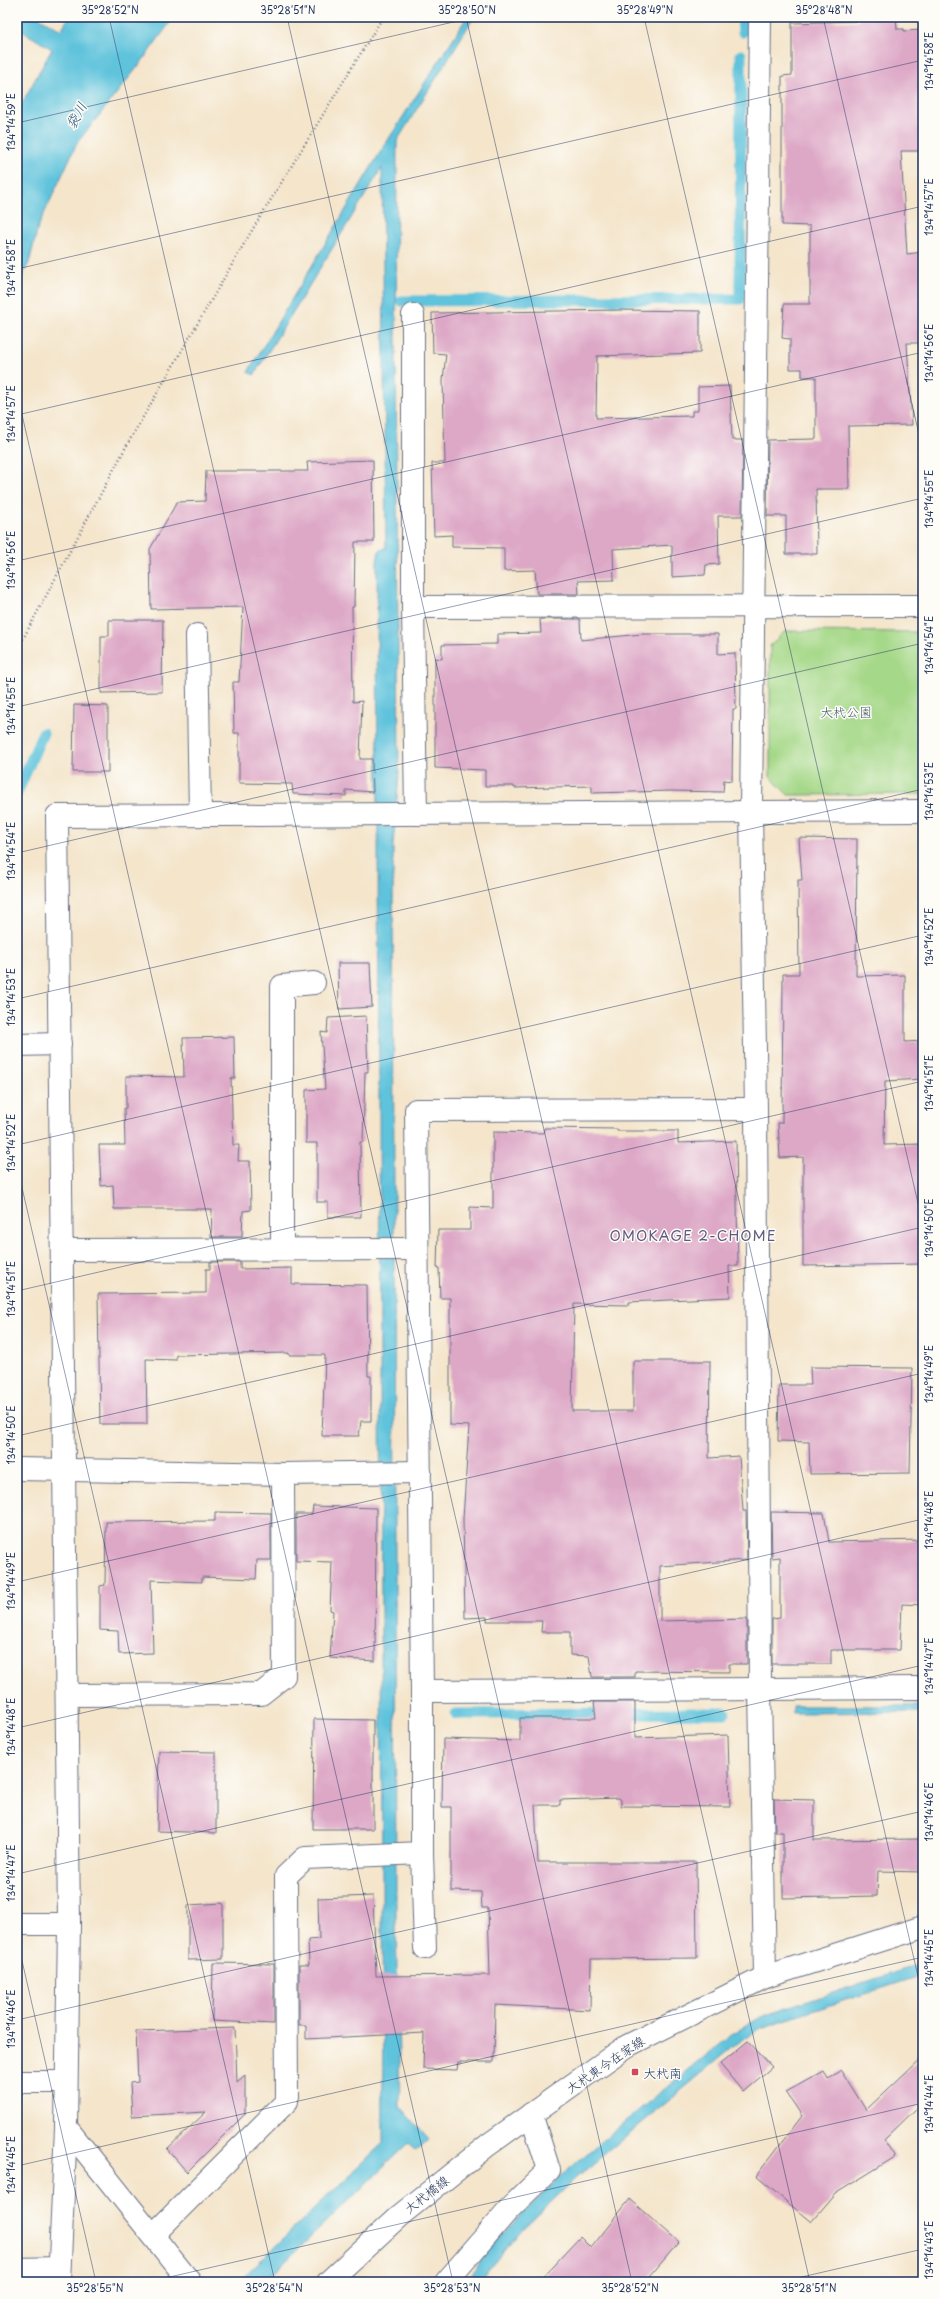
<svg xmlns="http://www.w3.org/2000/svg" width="940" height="2299" font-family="'Playpen Sans','Klee One',sans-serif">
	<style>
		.green { fill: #a5d888; stroke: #608473 }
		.water { fill: #5ec3dc; stroke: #3c799d }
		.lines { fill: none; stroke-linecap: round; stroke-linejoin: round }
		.stream { stroke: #5ec3dc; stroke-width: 11 }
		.building { fill: #dda7c6 }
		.lane-casing { stroke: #676f84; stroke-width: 24 }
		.street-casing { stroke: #676f84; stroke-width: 24 }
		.secondary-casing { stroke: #676f84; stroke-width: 24 }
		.path { stroke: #676f84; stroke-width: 2.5; stroke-dasharray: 1 3; stroke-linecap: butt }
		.lane { stroke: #fff; stroke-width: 22 }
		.street { stroke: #fff; stroke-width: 22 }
		.secondary { stroke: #fff; stroke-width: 22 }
		.ticks { fill: none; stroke: #1b2f5e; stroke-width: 1; stroke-opacity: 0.45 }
		.poi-dot { fill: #d1495b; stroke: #fdfcf7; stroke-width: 1.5 }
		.labels { text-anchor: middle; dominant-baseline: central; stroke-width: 3; stroke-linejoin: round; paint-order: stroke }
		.park-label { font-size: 13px; fill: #3e5968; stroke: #fdfcf7 }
		.street-label { font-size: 13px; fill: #1b2f5e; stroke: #fdfcf7 }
		.poi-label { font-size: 13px; fill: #1b2f5e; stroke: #fdfcf7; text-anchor: start }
		.water-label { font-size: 14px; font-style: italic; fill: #2f5b84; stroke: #fdfcf7 }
		.neighbourhood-label { font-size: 14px; letter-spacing: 1px; fill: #5f5982; stroke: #fdfcf7 }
		.neatline { fill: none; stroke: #1b2f5e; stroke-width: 1.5 }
		.ticks-label { font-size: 10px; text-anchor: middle; fill: #1b2f5e }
	</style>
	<rect width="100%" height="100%" fill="#fdfcf7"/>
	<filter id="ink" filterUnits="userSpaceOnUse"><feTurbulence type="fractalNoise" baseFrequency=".025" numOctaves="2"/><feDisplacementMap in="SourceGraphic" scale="8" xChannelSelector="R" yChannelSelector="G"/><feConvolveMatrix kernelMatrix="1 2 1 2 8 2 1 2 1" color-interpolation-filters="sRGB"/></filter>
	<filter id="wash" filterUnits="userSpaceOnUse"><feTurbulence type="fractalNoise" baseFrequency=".012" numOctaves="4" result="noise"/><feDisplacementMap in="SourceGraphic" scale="16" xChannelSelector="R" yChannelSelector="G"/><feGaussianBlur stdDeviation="0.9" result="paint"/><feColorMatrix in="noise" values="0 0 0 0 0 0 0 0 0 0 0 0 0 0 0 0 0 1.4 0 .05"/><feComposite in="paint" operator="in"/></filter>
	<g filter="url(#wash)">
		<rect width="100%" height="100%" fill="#f4e5cb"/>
		<!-- green -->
		<polygon class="green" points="785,631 923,632 923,794 788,795 770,777 770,646"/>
		<!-- water -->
		<g class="water">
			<polygon points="17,17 38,17 61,30 69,17 174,17 140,64 77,143 38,227 29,263 17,286 17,112 52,49 17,28"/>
			<polygon points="467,17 474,17 397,141 396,358 399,775 393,846 396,1924 400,2106 429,2139 416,2151 408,2144 264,2282 238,2282 383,2143 377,563 379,551 386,548 382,168 254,375 248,372 381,151"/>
			<polygon points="793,1706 923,1706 923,1712 793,1713"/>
			<path d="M923,1963V1975L760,2028L737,2044L577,2177L518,2234L478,2282H465C518,2208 591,2149 661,2092C693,2066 724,2037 760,2017Z"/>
		</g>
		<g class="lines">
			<!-- stream -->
			<g class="stream">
				<polyline points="742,17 743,32"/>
				<polyline points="402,301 740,299 741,55"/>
				<polyline points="17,793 43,733"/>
				<polyline points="456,1714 725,1713"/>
			</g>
		</g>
		<g id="blocks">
			<!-- building -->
			<g class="building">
				<polygon points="858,17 896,17 897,29 904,29 904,31 923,30 923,151 901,151 907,254 923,252 923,343 907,343 912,425 848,426 849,489 816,489 817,554 786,554 786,516 767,516 768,440 816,439 816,377 802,377 802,369 790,369 790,339 782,338 784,304 810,304 810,226 782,225 782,76 792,75 792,23 858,21"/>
				<polygon points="619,310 700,311 700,353 597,356 596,418 692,416 692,411 698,411 698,387 730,386 732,440 743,440 742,516 718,516 719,564 706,565 705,575 672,577 672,545 613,549 614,580 578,581 579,594 537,594 535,570 504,571 504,548 452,547 452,535 434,536 432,463 445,463 443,380 446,354 433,353 432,313"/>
				<polygon points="373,460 374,542 355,542 354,607 352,607 353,702 362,701 360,759 372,759 373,792 346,790 346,796 293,794 292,784 239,783 239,733 234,733 233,682 239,682 243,607 151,609 150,549 177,502 205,501 206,471 308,471 307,462"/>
				<polygon points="540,619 580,619 581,640 642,634 718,634 718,654 735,653 736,709 733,709 732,781 724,780 723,792 671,791 592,793 592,786 514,788 514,786 485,786 485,770 435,768 435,658 442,659 442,645 497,644 497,634 541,633"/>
				<polygon points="109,620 163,620 162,692 101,693 101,636 109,636"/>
				<polygon points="74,705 108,706 108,772 73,772"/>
				<polygon points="799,838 857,839 856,976 905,975 905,1042 923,1041 923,1079 885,1081 884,1145 923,1144 923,1264 803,1266 803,1157 780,1158 778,1123 782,1123 783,974 799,974 798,880 802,880"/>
				<polygon points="338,963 370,963 372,1007 339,1009"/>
				<polygon points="366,1016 368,1072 365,1072 363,1142 360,1142 361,1217 328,1217 328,1202 317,1202 317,1143 306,1143 306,1090 325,1089 321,1032 327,1033 328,1018"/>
				<polygon points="234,1037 235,1078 231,1078 233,1145 239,1145 238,1161 250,1161 251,1210 243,1211 242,1237 211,1237 212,1209 114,1209 113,1185 101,1186 99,1145 125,1145 124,1108 126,1108 126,1076 184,1077 183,1038"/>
				<polygon points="544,1128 617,1129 617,1131 678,1131 678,1143 736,1141 738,1266 729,1266 730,1297 629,1302 629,1305 574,1304 572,1411 633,1411 633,1361 710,1361 709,1458 739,1456 743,1511 746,1511 747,1560 660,1566 660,1621 747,1619 747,1664 729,1664 729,1672 635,1671 635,1677 592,1677 589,1656 570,1655 570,1632 541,1632 542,1621 487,1621 487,1617 465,1618 463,1519 469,1426 450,1425 450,1298 440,1298 439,1268 437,1268 438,1230 470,1230 470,1207 493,1208 493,1132 544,1133"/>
				<polygon points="210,1262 240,1262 240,1269 292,1268 292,1284 367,1285 368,1376 371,1376 371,1421 361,1421 359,1436 322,1436 325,1355 289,1355 289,1353 176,1355 176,1360 146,1359 147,1424 100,1424 98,1294 206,1293 206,1269 210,1269"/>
				<polygon points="810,1367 912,1368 910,1473 810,1474 809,1442 778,1441 779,1385 811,1385"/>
				<polygon points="313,1506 376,1508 375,1661 330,1658 333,1611 330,1610 332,1562 296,1561 296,1514 312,1514"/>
				<polygon points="215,1512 271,1513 271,1560 257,1560 256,1579 202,1577 202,1582 151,1580 153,1653 119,1654 118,1631 100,1630 100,1586 105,1585 106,1522 215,1521"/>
				<polygon points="771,1512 824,1513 829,1542 923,1540 923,1605 902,1604 900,1650 831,1650 831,1664 772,1664 772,1619 780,1618 780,1557 772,1558"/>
				<polygon points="594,1702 635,1702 635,1738 728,1735 730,1807 621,1806 621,1800 619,1798 560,1800 560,1805 535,1805 538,1862 696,1862 697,1958 591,1959 590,2010 495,2005 494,2062 458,2062 457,2070 423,2069 424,2033 306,2039 306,2025 299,2025 299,1965 309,1965 308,1940 319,1939 318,1898 373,1896 376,1976 490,1975 488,1908 482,1908 481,1892 451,1891 451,1807 442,1807 443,1739 520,1741 520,1718 596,1718"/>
				<polygon points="314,1719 373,1720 373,1829 313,1829"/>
				<polygon points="159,1751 216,1752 216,1833 157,1831"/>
				<polygon points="774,1799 814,1800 814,1840 923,1839 923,1872 878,1871 877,1896 783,1898 783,1832 775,1832"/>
				<polygon points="223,1903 223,1959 188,1960 188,1905"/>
				<polygon points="213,1963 274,1964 274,2024 212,2021"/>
				<polygon points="235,2028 237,2082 245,2075 245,2114 187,2172 167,2149 206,2112 132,2116 130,2083 138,2082 136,2031"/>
				<polygon points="748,2041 772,2067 743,2092 720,2064"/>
				<polygon points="923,2056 923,2102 884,2140 895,2157 835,2194 811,2222 756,2176 802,2116 786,2092 824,2071 828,2079 841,2070 866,2110"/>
				<polygon points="630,2199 679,2242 645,2282 538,2282 580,2237 591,2248"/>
			</g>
		</g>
	</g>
	<g filter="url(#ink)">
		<use href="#blocks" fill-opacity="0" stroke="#676f84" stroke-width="1"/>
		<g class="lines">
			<!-- lane casing -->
			<g class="lane-casing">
				<polyline id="lane" points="17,2269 59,2268"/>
			</g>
			<!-- street casing -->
			<g class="street-casing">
				<g id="street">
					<polyline points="760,17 751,811 756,1109 760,1688 765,1977"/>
					<polyline points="413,315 413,607 416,814"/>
					<polyline points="413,607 923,606"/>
					<polyline points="197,635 200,815"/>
					<polyline points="17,1045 60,1044"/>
					<polyline points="282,1249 282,986 314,983"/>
					<polyline points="63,1250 417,1249"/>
					<polyline points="17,1469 283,1474 420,1472"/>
					<polyline points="422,1691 923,1688"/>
					<polyline points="68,1695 261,1694 284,1676 283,1474"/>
					<polyline points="17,1924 69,1924"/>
					<polyline points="425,1948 422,1853 422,1691 416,1110 756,1109"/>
					<polyline points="17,2082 66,2082"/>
					<polyline points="66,2127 190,2282"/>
					<polyline points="153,2235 287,2101 286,1876 305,1858 422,1853"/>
					<polyline points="59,2282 66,2127 69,1924 57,816 923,811"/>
					<polyline points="446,2282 509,2209 549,2170 531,2114"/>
				</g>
			</g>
			<!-- secondary casing -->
			<g class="secondary-casing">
				<polyline id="secondary" points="328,2282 398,2217 488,2145 627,2046 765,1977 923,1927"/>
			</g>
			<!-- path -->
			<polyline class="path" points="17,650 128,443 251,232 383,17"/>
			<!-- lane -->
			<use href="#lane" class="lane"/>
			<!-- street -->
			<use href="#street" class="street"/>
			<!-- secondary -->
			<use href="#secondary" class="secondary"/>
		</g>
	</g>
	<!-- ticks -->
	<path class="ticks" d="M109,17L632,2282M287,17L810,2282M466,17L923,1998M644,17L923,1225M823,17L923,452M17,123L475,17M17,269L923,60M17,393L453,2282M17,415L923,206M17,561L923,352M17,707L923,498M17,853L923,643M17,999L923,789M17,1145L923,935M17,1166L275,2282M17,1291L923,1081M17,1436L923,1227M17,1582L923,1373M17,1728L923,1519M17,1874L923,1665M17,1939L96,2282M17,2020L923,1811M17,2166L923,1957M148,2282L923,2103M780,2282L923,2249"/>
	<!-- markers -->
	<rect class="poi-dot" x="631" y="2068" width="8" height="8" rx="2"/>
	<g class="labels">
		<!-- park labels -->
		<g class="park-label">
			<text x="846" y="711">大杙公園</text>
		</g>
		<!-- street labels -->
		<g class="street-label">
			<text transform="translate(605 2064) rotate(-34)">大杙東今在家線</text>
			<text transform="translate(426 2194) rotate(-38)">大杙橋線</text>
		</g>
		<!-- poi labels -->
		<g class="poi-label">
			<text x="643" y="2072">大杙南</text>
		</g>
		<!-- water labels -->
		<g class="water-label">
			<text transform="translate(76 115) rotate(-61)">袋川</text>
		</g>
		<!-- neighbourhood labels -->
		<g class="neighbourhood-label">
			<text x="693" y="1235">OMOKAGE 2-CHOME</text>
		</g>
	</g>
	<!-- margin -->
	<rect width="940" height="2299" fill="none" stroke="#fdfcf7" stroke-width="44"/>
	<rect x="22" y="22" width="896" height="2255" class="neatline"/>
	<g class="ticks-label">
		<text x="110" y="14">35°28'52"N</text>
		<text x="288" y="14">35°28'51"N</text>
		<text x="467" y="14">35°28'50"N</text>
		<text x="645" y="14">35°28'49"N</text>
		<text x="824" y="14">35°28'48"N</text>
		<text transform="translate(929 61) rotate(-90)" y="4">134°14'58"E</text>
		<text transform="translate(11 122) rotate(-90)" y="4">134°14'59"E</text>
		<text transform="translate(929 207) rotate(-90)" y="4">134°14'57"E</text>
		<text transform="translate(11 268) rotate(-90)" y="4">134°14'58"E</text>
		<text transform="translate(929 353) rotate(-90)" y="4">134°14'56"E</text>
		<text transform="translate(11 414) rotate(-90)" y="4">134°14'57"E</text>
		<text transform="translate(929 499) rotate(-90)" y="4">134°14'55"E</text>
		<text transform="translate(11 560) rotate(-90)" y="4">134°14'56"E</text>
		<text transform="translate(929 645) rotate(-90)" y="4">134°14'54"E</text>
		<text transform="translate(11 706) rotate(-90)" y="4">134°14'55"E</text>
		<text transform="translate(929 791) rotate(-90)" y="4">134°14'53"E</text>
		<text transform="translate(11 851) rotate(-90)" y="4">134°14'54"E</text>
		<text transform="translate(929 937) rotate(-90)" y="4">134°14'52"E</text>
		<text transform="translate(11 997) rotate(-90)" y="4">134°14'53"E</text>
		<text transform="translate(929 1083) rotate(-90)" y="4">134°14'51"E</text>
		<text transform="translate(11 1143) rotate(-90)" y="4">134°14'52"E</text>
		<text transform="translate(929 1228) rotate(-90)" y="4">134°14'50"E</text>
		<text transform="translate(11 1289) rotate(-90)" y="4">134°14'51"E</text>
		<text transform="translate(929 1374) rotate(-90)" y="4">134°14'49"E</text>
		<text transform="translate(11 1435) rotate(-90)" y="4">134°14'50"E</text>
		<text transform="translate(929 1520) rotate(-90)" y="4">134°14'48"E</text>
		<text transform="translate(11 1581) rotate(-90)" y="4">134°14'49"E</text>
		<text transform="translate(929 1666) rotate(-90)" y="4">134°14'47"E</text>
		<text transform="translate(11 1727) rotate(-90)" y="4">134°14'48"E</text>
		<text transform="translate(929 1812) rotate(-90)" y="4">134°14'46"E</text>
		<text transform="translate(11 1873) rotate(-90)" y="4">134°14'47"E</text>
		<text transform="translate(929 1958) rotate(-90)" y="4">134°14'45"E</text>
		<text transform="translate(11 2019) rotate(-90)" y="4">134°14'46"E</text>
		<text transform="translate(929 2104) rotate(-90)" y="4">134°14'44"E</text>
		<text transform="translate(11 2165) rotate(-90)" y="4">134°14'45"E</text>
		<text transform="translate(929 2250) rotate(-90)" y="4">134°14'43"E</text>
		<text x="95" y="2292">35°28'55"N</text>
		<text x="274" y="2292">35°28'54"N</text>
		<text x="452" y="2292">35°28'53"N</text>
		<text x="630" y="2292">35°28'52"N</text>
		<text x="809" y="2292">35°28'51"N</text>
	</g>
</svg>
